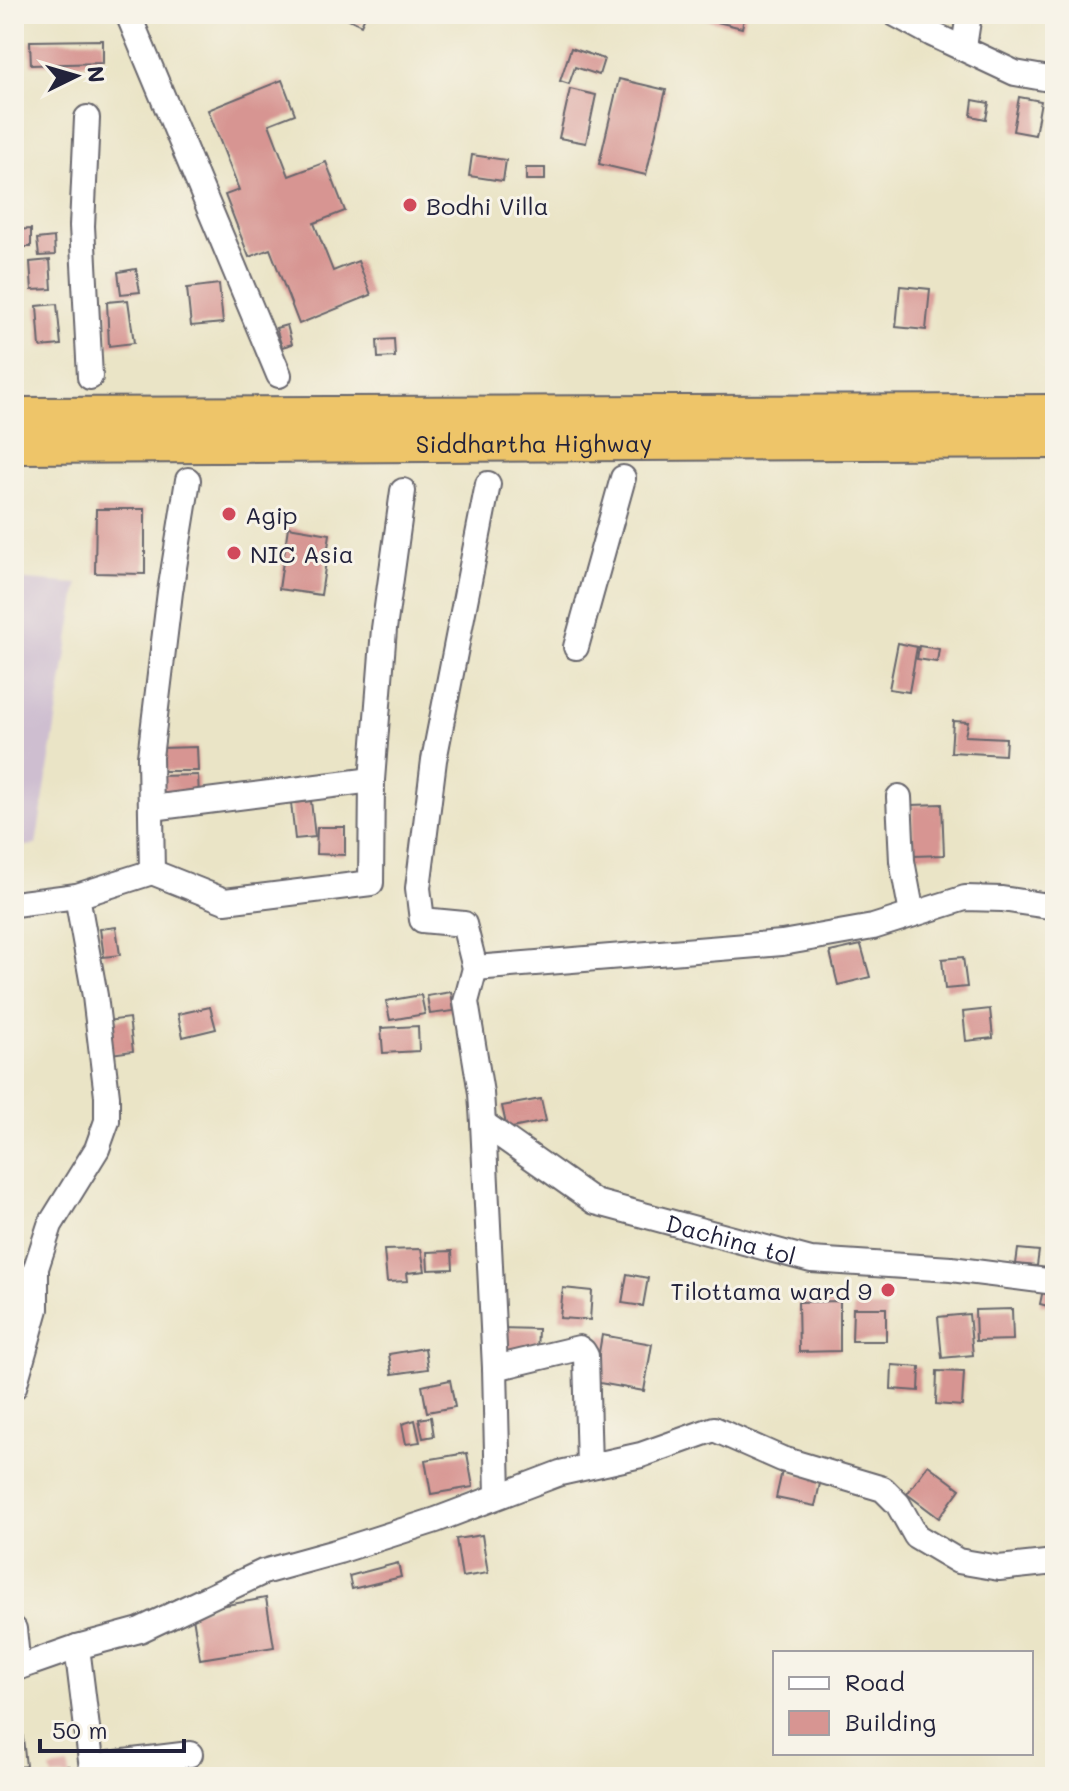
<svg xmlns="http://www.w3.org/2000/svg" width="1069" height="1791" font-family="Mali,sans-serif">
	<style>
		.industrial { fill: #cebed0 }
		.building { fill: #d79592 }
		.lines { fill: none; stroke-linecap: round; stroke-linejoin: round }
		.minor-casing { stroke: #68666c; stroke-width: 28 }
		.highway-casing { stroke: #68666c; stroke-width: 40 }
		.minor { stroke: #fff; stroke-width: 24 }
		.highway { stroke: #eec569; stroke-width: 36 }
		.poi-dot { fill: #d1495b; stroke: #f7f3e8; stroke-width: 3 }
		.labels { text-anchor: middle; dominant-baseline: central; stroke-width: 6; stroke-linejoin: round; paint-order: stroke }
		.poi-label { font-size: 24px; fill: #22223b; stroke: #f7f3e8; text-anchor: start }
		.street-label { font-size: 24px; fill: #22223b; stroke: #f7f3e8 }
	</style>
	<rect width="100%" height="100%" fill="#f7f3e8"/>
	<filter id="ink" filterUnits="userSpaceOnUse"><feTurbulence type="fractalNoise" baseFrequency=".0125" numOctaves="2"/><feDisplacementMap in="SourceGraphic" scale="16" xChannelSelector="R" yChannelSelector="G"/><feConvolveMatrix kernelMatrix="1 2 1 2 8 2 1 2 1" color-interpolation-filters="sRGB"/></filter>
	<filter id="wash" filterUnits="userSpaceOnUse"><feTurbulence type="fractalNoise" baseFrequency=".006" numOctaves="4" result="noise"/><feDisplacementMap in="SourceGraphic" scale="32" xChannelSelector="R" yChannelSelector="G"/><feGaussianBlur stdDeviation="1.8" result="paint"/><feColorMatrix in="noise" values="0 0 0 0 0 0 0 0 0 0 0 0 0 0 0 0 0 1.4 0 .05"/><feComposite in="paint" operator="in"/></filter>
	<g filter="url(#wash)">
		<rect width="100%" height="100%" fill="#eae4c6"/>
		<!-- industrial -->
		<polygon class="industrial" points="14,579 78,584 36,845 14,847"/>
		<g id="blocks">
			<!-- building -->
			<g class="building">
				<polygon points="339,14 366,14 361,25"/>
				<polygon points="702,14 745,14 742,28 701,18"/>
				<polygon points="103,40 103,63 31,65 30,41"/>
				<polygon points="571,48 604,59 599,75 575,67 569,84 560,81"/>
				<polygon points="619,79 666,90 646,175 599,164"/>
				<polygon points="282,80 295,114 269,124 289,176 326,162 345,211 314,223 333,271 358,261 371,295 299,324 270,249 249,257 225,195 239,190 208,110"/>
				<polygon points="570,89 596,95 586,143 559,138"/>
				<polygon points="1019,97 1041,101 1035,135 1013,131"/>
				<polygon points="973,100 989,103 986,119 971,116"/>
				<polygon points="472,155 506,160 503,181 469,176"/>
				<rect x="526" y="168" width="19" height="12"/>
				<polygon points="31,229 31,247 14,247 14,230"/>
				<polygon points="54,237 55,255 39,256 37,239"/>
				<polygon points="50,260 52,289 32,290 30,262"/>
				<polygon points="136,269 140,292 121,294 118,272"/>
				<polygon points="219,284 223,323 191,326 187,288"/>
				<polygon points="900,286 930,289 926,330 896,327"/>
				<polygon points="128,300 134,343 109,346 107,302"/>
				<polygon points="57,304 61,345 40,347 37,306"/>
				<polygon points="287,325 292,344 282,347 276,328"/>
				<polygon points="394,339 395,357 378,358 377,340"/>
				<polygon points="96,509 145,509 145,574 95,573"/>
				<polygon points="288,527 330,534 321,595 279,589"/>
				<polygon points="898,643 917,647 909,692 889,689"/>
				<polygon points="919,646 939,649 937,662 917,659"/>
				<polygon points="953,721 968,722 965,736 1006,738 1005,755 951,752"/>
				<polygon points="197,747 198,771 162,771 161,748"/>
				<polygon points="198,775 199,797 160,799 160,776"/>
				<polygon points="311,801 315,837 295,839 291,803"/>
				<polygon points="942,804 944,855 913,856 912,805"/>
				<polygon points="317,827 345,827 345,855 316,854"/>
				<polygon points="116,927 120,955 104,957 100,929"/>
				<polygon points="861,945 870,977 838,985 830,952"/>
				<polygon points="963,957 967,987 945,989 942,959"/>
				<polygon points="451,992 454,1011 430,1014 427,996"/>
				<polygon points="421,995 425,1014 390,1020 386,1001"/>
				<polygon points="210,1007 216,1029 183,1037 178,1014"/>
				<polygon points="990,1009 993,1038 966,1041 963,1012"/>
				<polygon points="129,1018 133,1051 111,1054 106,1021"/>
				<polygon points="418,1026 419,1051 383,1053 381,1028"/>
				<polygon points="541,1099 546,1121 507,1129 502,1106"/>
				<polygon points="421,1249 425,1271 407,1273 408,1281 387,1282 384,1250"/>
				<polygon points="1018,1249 1039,1251 1037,1266 1016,1264"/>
				<polygon points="452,1251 453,1269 428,1270 427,1252"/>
				<polygon points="627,1274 648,1278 643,1306 622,1303"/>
				<polygon points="1044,1285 1055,1288 1055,1308 1040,1304"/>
				<polygon points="563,1288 592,1291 590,1320 560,1318"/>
				<polygon points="840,1301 840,1351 799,1352 798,1302"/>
				<polygon points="853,1308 886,1308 886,1341 852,1341"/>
				<polygon points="1012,1309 1013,1340 976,1341 975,1310"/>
				<polygon points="969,1314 973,1355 942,1358 938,1317"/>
				<polygon points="499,1328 538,1329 537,1353 499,1352"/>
				<polygon points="602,1335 652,1344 644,1391 594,1382"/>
				<polygon points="425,1348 428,1369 392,1374 389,1354"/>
				<polygon points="892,1365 920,1367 919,1391 891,1389"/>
				<polygon points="937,1371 964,1372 962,1406 936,1404"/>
				<polygon points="450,1380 455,1407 427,1412 422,1386"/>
				<polygon points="431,1417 434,1436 423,1438 419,1419"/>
				<polygon points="415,1420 420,1442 406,1444 402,1424"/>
				<polygon points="467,1453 473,1487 431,1494 425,1460"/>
				<polygon points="928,1465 960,1489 939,1518 907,1494"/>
				<polygon points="782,1471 821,1479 815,1506 776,1498"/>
				<polygon points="482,1535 488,1573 462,1577 456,1539"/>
				<polygon points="398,1563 401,1577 352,1589 349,1576"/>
				<polygon points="266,1598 274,1647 200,1659 192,1611"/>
				<polygon points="22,1729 26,1766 14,1768 14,1730"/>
				<polygon points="69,1766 70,1777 52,1777 50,1769"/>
			</g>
		</g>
	</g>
	<g filter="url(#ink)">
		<use href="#blocks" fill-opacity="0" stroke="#68666c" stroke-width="2"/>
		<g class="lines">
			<!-- minor casing -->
			<g class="minor-casing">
				<g id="minor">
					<polyline points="128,14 279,375"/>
					<polyline points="895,14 932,34 1015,73 1055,80"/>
					<polyline points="964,47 969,14"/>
					<polyline points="87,118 82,226 90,377"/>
					<polyline points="488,484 434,760 418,888 422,920 464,924 475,968 466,1002 481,1093 483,1123 495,1368 498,1495"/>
					<polyline points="576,647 623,478"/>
					<polyline points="899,797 902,861 912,914"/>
					<polyline points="152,808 372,780"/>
					<polyline points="152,872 225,901 371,883 372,780 384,629 403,491"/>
					<polyline points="14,904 77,896 152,872 150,757 170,592 188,480"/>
					<polyline points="475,968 782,943 873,927 965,898 1002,899 1055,907"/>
					<path id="s1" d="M483,1123L595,1202L811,1260L951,1269L1055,1282"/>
					<polyline points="495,1368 579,1348 583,1351 586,1356 589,1466"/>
					<polyline points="14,1387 36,1309 36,1268 50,1225 97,1149 107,1121 107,1096 95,996 77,896"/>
					<polyline points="14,1629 18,1668"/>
					<polyline points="77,1647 93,1777"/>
					<polyline points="14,1669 77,1647 140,1630 263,1572 339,1551 436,1520 560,1473 641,1455 714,1429 782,1459 883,1489 898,1504 916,1536 958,1561 999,1568 1055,1562"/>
					<polyline points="92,1766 190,1754"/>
				</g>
			</g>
			<!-- highway casing -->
			<g class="highway-casing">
				<g id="highway">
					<polyline points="14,416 1055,413"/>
					<path id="s2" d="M14,445L1055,440"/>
				</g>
			</g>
			<!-- minor -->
			<use href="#minor" class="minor"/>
			<!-- highway -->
			<use href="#highway" class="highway"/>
		</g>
	</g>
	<!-- markers -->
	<g class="poi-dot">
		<circle cx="410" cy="205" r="8"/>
		<circle cx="229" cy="514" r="8"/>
		<circle cx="234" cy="553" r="8"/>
		<circle cx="888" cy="1290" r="8"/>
	</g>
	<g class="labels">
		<!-- poi labels -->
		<g class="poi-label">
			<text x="426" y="205">Bodhi Villa</text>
			<text x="245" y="514">Agip</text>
			<text x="250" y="553">NIC Asia</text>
			<text x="872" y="1290" text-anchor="end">Tilottama ward 9</text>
		</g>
		<!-- street labels -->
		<g class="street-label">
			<text stroke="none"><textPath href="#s2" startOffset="520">Siddhartha Highway</textPath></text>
			<text stroke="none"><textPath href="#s1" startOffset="278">Dachina tol</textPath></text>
		</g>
	</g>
	<!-- margin -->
	<rect width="1069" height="1791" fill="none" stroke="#f7f3e8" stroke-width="48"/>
	<!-- legend -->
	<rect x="773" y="1651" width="260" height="104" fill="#f7f3e8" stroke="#a29fa3" stroke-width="2"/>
	<rect x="789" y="1677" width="40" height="12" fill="#ffffff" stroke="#a29fa3" stroke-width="2"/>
	<text x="845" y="1691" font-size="24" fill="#22223b">Road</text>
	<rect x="789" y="1711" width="40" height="24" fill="#d79592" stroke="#a29fa3" stroke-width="2"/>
	<text x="845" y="1731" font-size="24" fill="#22223b">Building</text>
	<!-- north arrow -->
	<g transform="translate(76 76) rotate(85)" stroke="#f7f3e8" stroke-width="6" paint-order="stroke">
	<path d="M0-6L14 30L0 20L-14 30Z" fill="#22223b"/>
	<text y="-12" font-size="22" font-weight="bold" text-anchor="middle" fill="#22223b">N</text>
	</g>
	<!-- scale -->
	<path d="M40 1739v12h144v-12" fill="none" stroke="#22223b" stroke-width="4"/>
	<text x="52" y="1739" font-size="24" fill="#22223b" stroke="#f7f3e8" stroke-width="6" paint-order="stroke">50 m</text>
</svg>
